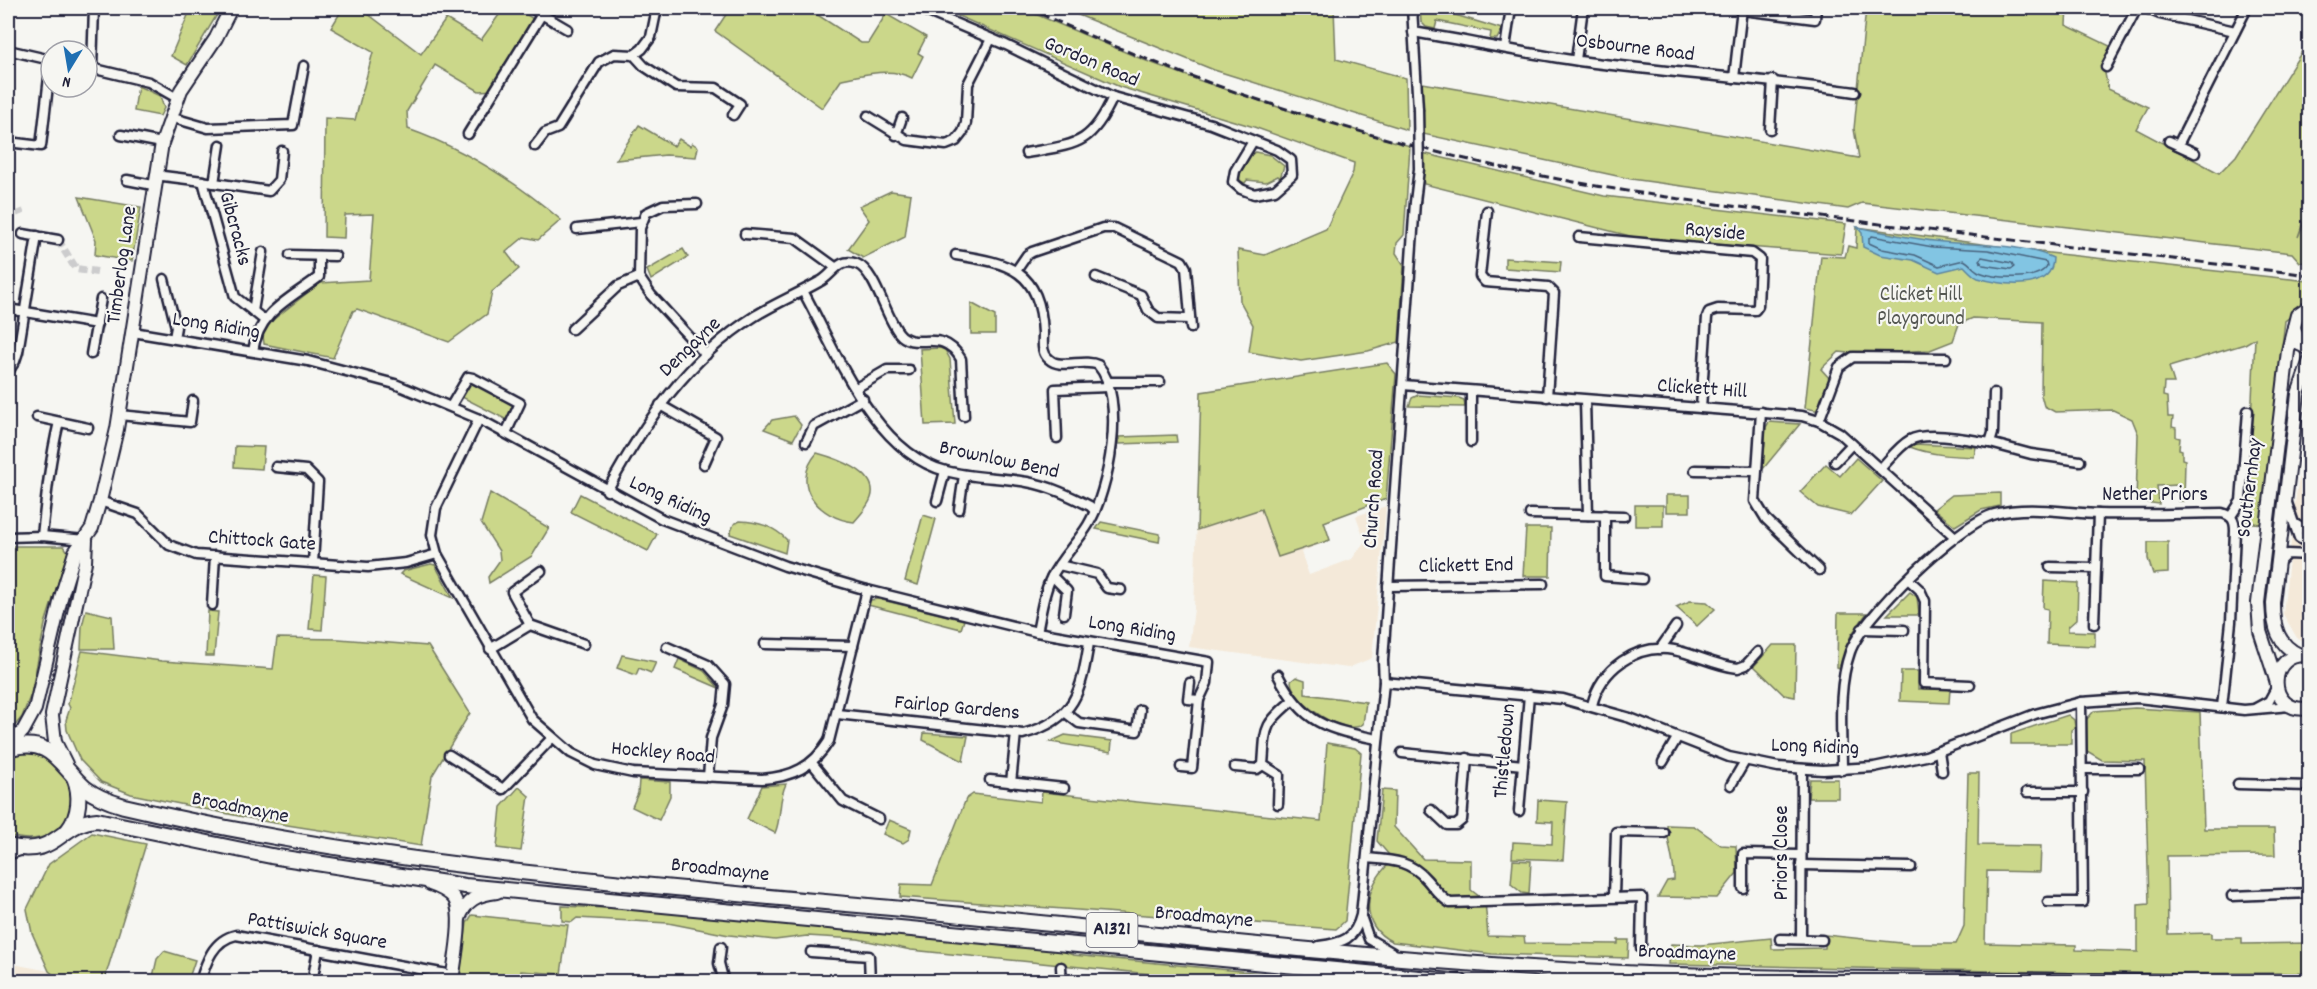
<svg xmlns="http://www.w3.org/2000/svg" width="2317" height="989" font-family="Dekko,sans-serif">
	<style>
		.built { fill: #f4e9d9 }
		.green { fill: #cbd78a; stroke: #767c62; stroke-width: 1.5 }
		.water { fill: #82c5e3; stroke: #5c84a0; stroke-width: 1.5 }
		.lines { fill: none; stroke-linecap: round; stroke-linejoin: round }
		.shore { stroke: #48637e; stroke-width: 1.5 }
		.street-tunnel { stroke: #cccccd; stroke-width: 8; stroke-dasharray: 8 4; stroke-linecap: butt }
		.street-casing { stroke: #22223b; stroke-width: 13 }
		.secondary-casing { stroke: #22223b; stroke-width: 16 }
		.primary-casing { stroke: #22223b; stroke-width: 18 }
		.street { stroke: #f6f6f2; stroke-width: 8 }
		.secondary { stroke: #f6f6f2; stroke-width: 12 }
		.primary { stroke: #f6f6f2; stroke-width: 14 }
		.rail { stroke: #22223b; stroke-width: 3; stroke-dasharray: 9 4.5; stroke-linecap: butt }
		.street-bridge-casing { stroke: #22223b; stroke-width: 13; stroke-linecap: butt }
		.street-bridge { stroke: #f6f6f2; stroke-width: 8 }
		.labels { text-anchor: middle; dominant-baseline: central; stroke-width: 4.5; stroke-linejoin: round; paint-order: stroke }
		.shield { fill: #f6f6f2; stroke: #626272; stroke-width: 1.5 }
		.shield-label { font-size: 20px; font-weight: bold; fill: #22223b }
		.street-label { font-size: 21px; fill: #22223b; stroke: #f6f6f2 }
		.park-label { font-size: 21px; fill: #555853; stroke: #f6f6f2 }
	</style>
	<rect width="100%" height="100%" fill="#f6f6f2"/>
	<filter id="ink" filterUnits="userSpaceOnUse"><feTurbulence type="fractalNoise" baseFrequency=".0167" numOctaves="2"/><feDisplacementMap in="SourceGraphic" scale="12" xChannelSelector="R" yChannelSelector="G"/><feConvolveMatrix kernelMatrix="1 2 1 2 8 2 1 2 1" color-interpolation-filters="sRGB"/></filter>
	<g filter="url(#ink)">
		<!-- built -->
		<g class="built">
			<polygon points="1387,363 1396,374 1386,499 1324,522 1330,540 1301,552 1309,575 1352,559 1365,541 1356,516 1386,506 1372,658 1348,668 1189,647 1194,609 1201,392"/>
			<polygon points="2309,427 2309,645 2297,638 2283,614 2296,495"/>
			<polygon points="8,963 49,971 61,981 8,981"/>
		</g>
		<!-- green -->
		<g class="green">
			<polygon points="191,8 221,8 187,65 171,56"/>
			<path d="M343,8H360L421,54L446,19L481,40L504,8H516L535,20L495,90L479,91L435,65L407,111L408,129C465,149 515,181 561,220L538,240L524,237L506,252L519,269L492,292L487,314L449,342L357,309L353,311L333,358L264,344L263,335L269,323L320,283L369,280L374,214L345,215L344,238L324,237L325,118L355,120L373,52L331,28Z"/>
			<path d="M755,8H807L861,43H868L886,14L926,37L918,53L923,56L912,78C892,67 864,74 842,79L822,108L715,31L729,10H751Z"/>
			<polygon points="940,8 1021,8 1144,60 1201,81 1287,110 1410,146 1404,235 1397,243 1396,253 1404,265 1399,342 1368,351 1301,361 1249,352 1253,325 1240,301 1238,250 1265,255 1326,229 1353,172 1354,163 1254,127 1120,87"/>
			<polygon points="1061,8 1334,8 1336,59 1406,78 1407,130 1214,70"/>
			<polygon points="1420,8 1432,8 1502,29 1497,39 1490,39 1491,32 1437,21 1435,29 1426,27 1421,22"/>
			<polygon points="1866,8 2067,8 2066,25 2110,46 2103,63 2108,89 2148,107 2136,129 2219,173 2236,156 2308,42 2309,8 2309,205 2298,237 2309,212 2309,263 2300,262 2292,253 1862,203 1848,209 1631,179 1423,134 1422,83 1859,158 1854,129"/>
			<polygon points="138,86 160,96 164,108 160,116 134,111"/>
			<polygon points="639,125 674,146 679,139 690,146 692,143 698,147 696,157 666,155 616,160"/>
			<path d="M1255,152L1270,155L1284,166L1280,178L1278,176L1266,182L1247,180L1245,183L1240,181C1236,170 1246,158 1255,152Z"/>
			<polygon points="1418,152 1604,196 1846,224 1841,254 1642,239 1424,184"/>
			<polygon points="891,191 911,194 905,237 863,258 848,249 869,220 859,206"/>
			<polygon points="79,197 141,207 132,261 95,255 96,240"/>
			<polygon points="1857,227 2040,252 2309,281 2309,302 2285,321 2261,524 2246,522 2255,338 2245,344 2169,367 2174,383 2164,383 2163,396 2167,397 2168,417 2173,417 2172,427 2176,428 2176,437 2180,438 2179,449 2182,450 2182,459 2185,460 2184,501 2178,501 2178,485 2157,486 2159,504 2136,501 2138,434 2132,419 2113,410 2055,412 2044,406 2041,395 2042,322 1973,318 1959,324 1953,341 1930,350 1859,354 1839,352 1821,369 1830,379 1820,411 1805,408 1821,256 1845,257 1848,246 1856,248"/>
			<polygon points="683,249 688,257 651,280 647,270"/>
			<polygon points="1505,258 1561,262 1560,272 1505,268"/>
			<polygon points="971,303 995,316 995,334 971,334"/>
			<polygon points="940,348 945,350 950,359 955,424 925,425 920,349"/>
			<polygon points="1387,363 1396,374 1386,499 1324,522 1330,540 1278,557 1261,509 1197,530 1201,392"/>
			<polygon points="470,380 516,404 509,421 460,396"/>
			<polygon points="1418,395 1459,398 1464,400 1465,407 1409,406 1412,398"/>
			<polygon points="794,416 801,425 793,440 764,429 772,420"/>
			<polygon points="1769,422 1800,424 1763,469 1766,427"/>
			<polygon points="1176,435 1177,442 1119,444 1119,437"/>
			<path d="M1915,444L1976,447L1974,457C1952,456 1931,455 1910,447Z"/>
			<polygon points="235,446 264,447 262,469 234,467"/>
			<path d="M817,453C835,458 880,472 871,498C868,507 860,515 854,522C819,518 789,485 817,453Z"/>
			<polygon points="1856,458 1882,481 1851,515 1818,507 1800,492 1826,464 1840,476"/>
			<polygon points="490,493 549,528 532,556 489,583 488,577 500,560 499,551 481,523"/>
			<polygon points="2000,493 2000,506 1981,510 1955,526 1934,509 1952,495"/>
			<polygon points="580,494 657,534 648,551 571,512"/>
			<rect x="1666" y="495" width="24" height="17"/>
			<rect x="1635" y="505" width="28" height="21"/>
			<polygon points="923,515 936,519 918,585 905,581"/>
			<path d="M740,521C758,522 774,526 787,540L785,553L730,534L734,524Z"/>
			<polygon points="1101,522 1160,534 1159,542 1096,529"/>
			<polygon points="1526,528 1551,528 1550,576 1523,576"/>
			<polygon points="2148,542 2168,542 2168,573 2153,574 2148,559"/>
			<polygon points="8,546 64,546 68,552 45,624 31,694 22,717 8,734"/>
			<polygon points="431,564 435,565 453,598 400,574 403,571"/>
			<polygon points="314,575 326,576 322,630 309,629"/>
			<polygon points="2044,581 2078,583 2077,619 2068,627 2068,631 2095,632 2095,646 2047,644 2048,609 2043,608"/>
			<polygon points="1910,592 1917,597 1919,615 1887,615"/>
			<polygon points="878,599 964,620 961,629 868,605 870,600"/>
			<polygon points="1690,601 1707,602 1715,609 1697,626 1676,607"/>
			<polygon points="86,610 112,616 114,649 81,649 82,626"/>
			<polygon points="208,611 218,612 214,656 206,656"/>
			<polygon points="1838,613 1867,613 1851,635 1839,668 1837,667"/>
			<polygon points="277,638 339,639 428,646 470,713 432,776 421,846 268,822 131,794 101,782 80,760 67,730 66,720 70,708 68,704 82,651 162,661 273,669"/>
			<polygon points="1773,645 1796,645 1795,697 1784,695 1754,666"/>
			<polygon points="622,655 656,662 651,673 639,668 636,675 617,668"/>
			<polygon points="679,659 704,671 719,688 675,669"/>
			<polygon points="1901,671 1918,671 1918,689 1950,689 1949,703 1900,701"/>
			<path d="M1296,677L1305,680V694L1366,702L1363,724C1346,738 1291,702 1291,681Z"/>
			<polygon points="2135,708 2200,712 2204,829 2274,829 2275,855 2167,856 2168,934 2211,933 2211,938 2242,938 2242,944 2310,943 2309,973 2134,974 1669,964 1671,944 1701,945 1771,938 1772,949 1825,948 1826,935 1911,944 1956,944 1964,926 1968,773 1979,773 1978,845 2041,846 2040,872 1987,871 1985,943 2076,945 2076,950 2138,952 2138,905 2149,904 2145,761 2102,760 2087,751 2086,720 2094,711"/>
			<polygon points="2068,715 2074,720 2075,727 2071,730 2071,744 2011,744 2011,734"/>
			<polygon points="924,733 968,736 963,761 923,740"/>
			<polygon points="1065,735 1112,741 1111,752 1050,742"/>
			<polygon points="1327,743 1355,748 1361,753 1345,921 1336,929 900,897 901,884 932,885 966,799 973,794 1041,802 1042,792 1321,821"/>
			<path d="M27,752C40,752 46,757 55,766C59,770 66,774 69,779C72,785 72,796 72,802C68,836 35,845 8,835V757Z"/>
			<polygon points="1810,779 1838,779 1838,798 1808,798"/>
			<polygon points="639,780 670,782 670,796 659,820 632,807 638,793"/>
			<path d="M786,784C778,800 782,817 775,833L747,819L762,786Z"/>
			<polygon points="519,787 529,796 521,851 497,848 501,807"/>
			<path d="M1382,790L1395,791L1394,827L1423,859L1471,860V890L1485,901L1488,936L1524,937L1525,943L1618,944V940H1629L1628,958L1492,954L1393,942C1357,926 1365,885 1390,863V856L1377,841Z"/>
			<polygon points="1538,800 1567,802 1563,860 1512,858 1513,842 1552,844 1553,822 1537,821"/>
			<polygon points="889,820 911,829 909,839 903,843 883,834"/>
			<path d="M1667,825L1694,826L1721,845L1736,846L1737,873L1717,898L1658,897L1667,881L1674,880C1675,861 1667,845 1667,825Z"/>
			<polygon points="92,833 146,844 104,981 61,981 49,971 32,933 27,909 49,864"/>
			<polygon points="1513,860 1531,861 1529,894 1522,893 1511,884"/>
			<polygon points="562,906 668,911 1054,948 1073,955 1281,975 1295,981 1219,981 911,950 858,939 807,936 775,940 729,935 668,923 577,918 572,922 562,921"/>
			<polygon points="472,915 568,925 561,974 521,971 520,981 459,981 467,923"/>
			<polygon points="164,951 195,960 188,981 152,981 157,959"/>
		</g>
		<!-- water -->
		<path class="water" d="M1857,227C1883,232 1908,238 1934,241C1971,246 2018,242 2053,258C2053,293 2002,285 1978,278C1973,276 1968,270 1964,266L1939,272L1913,260L1880,255L1863,247L1862,233Z"/>
		<g class="lines">
			<!-- shore -->
			<g class="shore">
				<path d="M1872,236L1933,247L1988,250L2046,262L2047,266C2038,282 1994,278 1979,272C1973,269 1970,263 1964,260L1939,266L1915,255L1882,249L1869,243V238Z"/>
				<polygon points="1982,257 2012,263 2014,267 2011,269 1983,265 1979,260"/>
			</g>
			<!-- street-tunnel -->
			<g class="street-tunnel">
				<polyline points="19,210 21,215"/>
				<polyline points="58,240 76,269 97,272"/>
			</g>
			<!-- street casing -->
			<g class="street-casing">
				<g id="street">
					<polyline points="531,8 567,29"/>
					<polyline points="919,8 1006,45 1113,97 1211,124 1277,150 1291,160 1292,175 1275,190 1254,194 1241,189 1233,182 1235,171 1253,141"/>
					<polyline points="1412,8 1418,109"/>
					<polyline points="2146,8 2160,14 2235,31"/>
					<polyline points="1742,10 1815,19 1816,8"/>
					<path d="M1413,32C1468,41 1523,53 1579,61C1671,73 1763,79 1855,92"/>
					<polyline points="1505,48 1511,8"/>
					<polyline points="8,50 51,60"/>
					<polyline points="634,55 644,66 676,87 716,88 740,104 733,115"/>
					<polyline points="1576,60 1583,8"/>
					<polyline points="87,67 149,82 177,98"/>
					<polyline points="2106,67 2137,8"/>
					<polyline points="92,68 94,8"/>
					<polyline points="1734,78 1742,8"/>
					<polyline points="868,116 907,140 946,145 956,141 963,132 966,123 968,84 991,39"/>
					<polyline points="170,117 208,128 293,125 304,66"/>
					<polyline points="1770,129 1773,80"/>
					<polyline points="468,134 542,14"/>
					<polyline points="121,135 162,143"/>
					<polyline points="896,135 902,118"/>
					<polyline points="2169,141 2195,153"/>
					<polyline points="8,142 41,146 51,60"/>
					<polyline points="2178,145 2247,8"/>
					<polyline points="535,146 545,133 558,128 599,62 614,54 634,55 642,49 651,37 657,8"/>
					<path d="M1026,153C1076,144 1091,146 1113,97"/>
					<polyline points="155,175 203,181 235,297 263,319"/>
					<polyline points="127,180 153,185"/>
					<polyline points="201,181 269,191 279,180 282,151"/>
					<polyline points="214,183 220,145"/>
					<polyline points="697,204 663,205 646,213 640,228 639,277 651,295 706,355"/>
					<polyline points="1487,211 1480,276 1485,282 1548,287 1554,293 1547,397"/>
					<polyline points="577,229 641,222"/>
					<polyline points="23,234 58,240"/>
					<polyline points="745,234 795,238 835,267"/>
					<polyline points="1579,237 1752,253 1760,259 1758,306 1755,310 1718,309 1709,312 1707,317 1701,408"/>
					<polyline points="290,255 335,256"/>
					<path d="M956,255C1010,263 1040,270 1043,333C1043,342 1041,353 1049,359C1060,370 1084,358 1098,365C1127,398 1109,490 1088,525C1077,543 1061,558 1051,578C1043,594 1041,614 1037,632"/>
					<polyline points="1016,271 1027,255 1032,252 1103,228 1114,228 1182,261 1186,268 1191,328"/>
					<polyline points="1096,277 1141,295 1148,310 1158,318 1190,319"/>
					<polyline points="164,279 176,327 174,338"/>
					<path d="M803,291C836,351 874,453 946,471C972,478 1000,477 1027,482C1050,486 1070,496 1090,506L1095,511"/>
					<polyline points="8,309 97,324"/>
					<polyline points="253,311 263,252"/>
					<polyline points="572,329 618,286 639,277"/>
					<polyline points="133,332 308,361 395,384 479,419 662,519 785,566 867,590 1037,632 1209,662 1207,683 1199,700 1192,768 1181,767"/>
					<path d="M253,351C259,311 289,300 319,277V256"/>
					<polyline points="91,354 101,299"/>
					<polyline points="8,372 15,361 18,352 37,236"/>
					<polyline points="1107,382 1160,382"/>
					<polyline points="1403,385 1802,416 1819,421 1840,433 1954,536"/>
					<polyline points="856,388 887,370 909,370"/>
					<polyline points="1585,400 1588,515"/>
					<polyline points="660,405 716,437 704,464"/>
					<polyline points="451,406 468,377 473,378 520,403 506,433"/>
					<polyline points="1761,412 1755,501 1766,519 1819,570"/>
					<polyline points="119,415 190,422 193,401"/>
					<polyline points="37,417 88,428"/>
					<path d="M479,419L436,508L432,535L437,554L532,719L571,753L595,765L633,773L762,779C792,777 813,767 829,741L867,590"/>
					<polyline points="1819,421 1839,367 1853,357 1946,358"/>
					<polyline points="1057,438 1055,389 1109,387"/>
					<polyline points="806,442 814,426 863,399"/>
					<polyline points="1471,442 1471,391"/>
					<polyline points="1990,443 2031,454 2080,461"/>
					<polyline points="1835,462 1852,444"/>
					<polyline points="276,467 306,470 318,482 313,563"/>
					<path d="M1880,469C1889,460 1899,446 1910,440C1927,431 1971,440 1990,443L1993,433L1994,393"/>
					<polyline points="1695,470 1756,471"/>
					<path d="M607,491C644,423 688,358 755,316C776,303 798,294 819,282C833,276 838,256 857,264C875,271 886,318 899,333C915,353 941,325 961,359L964,416"/>
					<polyline points="100,501 138,514 169,545 196,555 368,567 406,563 437,554"/>
					<polyline points="937,501 945,471"/>
					<polyline points="2287,503 2299,538 2310,544"/>
					<polyline points="959,509 964,475"/>
					<polyline points="1530,514 1624,516"/>
					<polyline points="1605,515 1605,576 1642,579"/>
					<polyline points="2231,516 2241,501 2248,411"/>
					<polyline points="2295,524 2310,533"/>
					<path d="M42,536C46,498 50,459 59,422"/>
					<polyline points="8,537 42,536 85,540"/>
					<polyline points="2278,563 2287,554 2310,555"/>
					<polyline points="1059,565 1097,574 1107,588 1121,590"/>
					<polyline points="2050,567 2095,568"/>
					<polyline points="1052,576 1067,591 1064,614"/>
					<polyline points="1909,580 1920,590 1925,601 1924,683 1970,685"/>
					<polyline points="1388,586 1543,584"/>
					<polyline points="212,605 215,556"/>
					<polyline points="2094,624 2098,514"/>
					<polyline points="530,625 512,592 541,571"/>
					<polyline points="1862,629 1904,630"/>
					<polyline points="765,644 853,646"/>
					<polyline points="667,647 708,665 725,684 723,705 711,738 708,777"/>
					<polyline points="490,649 530,625 584,644"/>
					<polyline points="1660,649 1676,626"/>
					<path d="M1278,675C1303,724 1327,729 1377,739"/>
					<polyline points="1384,682 1563,699 1630,718 1729,757 1778,767 1823,770 1874,767 1926,756 2035,714 2081,702 2138,698 2244,710 2290,706"/>
					<polyline points="1190,683 1188,699 1199,700"/>
					<path d="M1592,705C1601,669 1636,643 1674,650C1695,654 1716,666 1738,668L1746,665L1758,652"/>
					<polyline points="2256,708 2269,701 2276,688"/>
					<polyline points="1066,713 1079,723 1137,731 1140,710"/>
					<path d="M837,714L1023,734C1076,720 1081,691 1089,643"/>
					<polyline points="1939,751 1942,771"/>
					<polyline points="1402,753 1523,765"/>
					<polyline points="449,755 503,789 552,738"/>
					<polyline points="1663,762 1677,738"/>
					<polyline points="812,763 843,801 879,819"/>
					<polyline points="1235,767 1257,769 1263,765"/>
					<polyline points="2082,769 2139,769"/>
					<path d="M1842,770C1842,732 1837,689 1850,652C1862,617 1959,523 1995,514C2028,505 2065,513 2099,514C2140,515 2181,514 2222,513C2232,516 2235,520 2235,531L2231,622L2222,707"/>
					<polyline points="990,780 1064,788"/>
					<polyline points="1011,783 1016,733"/>
					<polyline points="2238,784 2310,786"/>
					<polyline points="1731,785 1745,761"/>
					<polyline points="2027,792 2083,792"/>
					<path d="M1278,804L1279,775L1263,765C1266,728 1262,726 1292,701"/>
					<polyline points="1431,810 1447,825 1456,825 1462,820 1467,758"/>
					<polyline points="1519,811 1529,695"/>
					<polyline points="8,855 22,850"/>
					<path d="M1367,858C1391,860 1410,860 1427,880C1434,888 1440,897 1450,903L1642,897L1641,948"/>
					<polyline points="1801,865 1911,867"/>
					<polyline points="1743,888 1743,854 1800,855"/>
					<polyline points="1614,896 1616,832 1664,833"/>
					<polyline points="2232,896 2310,893"/>
					<polyline points="2048,902 2083,902 2081,702"/>
					<polyline points="1362,919 1369,939 1393,953"/>
					<polyline points="1801,938 1802,769"/>
					<polyline points="1780,939 1822,940"/>
					<path d="M1319,946C1343,943 1355,939 1361,915L1384,682L1383,661L1415,202"/>
					<polyline points="721,947 719,963 724,982"/>
					<polyline points="811,952 869,956 870,982"/>
					<polyline points="1061,967 1062,982"/>
					<path d="M200,982C206,962 213,940 236,935L452,975"/>
					<polyline points="312,982 318,950"/>
				</g>
			</g>
			<!-- secondary casing -->
			<g class="secondary-casing">
				<g id="secondary">
					<polyline points="2294,327 2299,344 2310,349"/>
					<path d="M2300,655C2278,646 2273,626 2273,603L2298,394L2310,360"/>
					<path d="M2310,656C2266,648 2265,716 2310,708"/>
					<polyline points="2276,680 2260,631 2258,603 2288,351 2297,315 2310,306"/>
					<polyline points="8,747 23,731 35,709 62,594 75,552 92,528 100,501 117,429 162,143 181,90 216,38 231,8"/>
					<polyline points="66,764 55,742 52,715 85,562 86,540"/>
					<path d="M430,884C439,887 448,891 454,898C465,914 454,962 452,982"/>
					<path d="M459,919C465,900 478,894 497,892"/>
					<polyline points="1328,973 1349,982"/>
				</g>
			</g>
			<!-- primary casing -->
			<g class="primary-casing">
				<g id="primary">
					<path d="M8,749C51,735 59,765 85,788C96,797 110,802 124,806C379,866 641,885 902,909C1128,931 1354,958 1581,971C1778,981 1974,979 2171,982"/>
					<path d="M68,830C80,815 81,794 74,777"/>
					<path d="M8,846C60,858 57,823 97,820L271,856L465,886L1461,982"/>
				</g>
			</g>
			<!-- street -->
			<use href="#street" class="street"/>
			<!-- secondary -->
			<use href="#secondary" class="secondary"/>
			<!-- primary -->
			<use href="#primary" class="primary"/>
			<!-- rail -->
			<path class="rail" d="M1028,8C1184,81 1354,136 1523,172C1633,195 1745,208 1856,221C2007,240 2158,257 2310,275"/>
			<!-- street-bridge casing -->
			<g class="street-bridge-casing">
				<polyline id="street-bridge" points="1415,202 1419,169 1418,109"/>
			</g>
			<!-- street-bridge -->
			<use href="#street-bridge" class="street-bridge"/>
		</g>
	</g>
	<g class="labels">
		<!-- shield labels -->
		<rect class="shield" x="1086.5" y="913" width="51" height="34" rx="4.5"/>
		<g class="shield-label">
			<text x="1112" y="930">A1321</text>
		</g>
		<!-- street labels -->
		<g class="street-label">
			<text transform="translate(1635 49) rotate(7)">Osbourne Road</text>
			<text transform="translate(1091 63) rotate(23)">Gordon Road</text>
			<text transform="translate(234 229) rotate(75)">Gibcracks</text>
			<text transform="translate(1715 233) rotate(5)">Rayside</text>
			<text transform="translate(123 265) rotate(-82)">Timberlog Lane</text>
			<text transform="translate(216 327) rotate(9)">Long Riding</text>
			<text transform="translate(691 348) rotate(-44)">Dengayne</text>
			<text transform="translate(1702 390) rotate(4)">Clickett Hill</text>
			<text transform="translate(999 461) rotate(12)">Brownlow Bend</text>
			<text transform="translate(2251 488) rotate(-83)">Southernhay</text>
			<text x="2155" y="496">Nether Priors</text>
			<text transform="translate(1375 499) rotate(-86)">Church Road</text>
			<text transform="translate(670 501) rotate(25)">Long Riding</text>
			<text transform="translate(262 542) rotate(4)">Chittock Gate</text>
			<text transform="translate(1466 567) rotate(-1)">Clickett End</text>
			<text transform="translate(1132 630) rotate(9)">Long Riding</text>
			<text transform="translate(957 709) rotate(5)">Fairlop Gardens</text>
			<text transform="translate(1815 748) rotate(2)">Long Riding</text>
			<text transform="translate(1506 751) rotate(-85)">Thistledown</text>
			<text transform="translate(663 754) rotate(5)">Hockley Road</text>
			<text transform="translate(240 809) rotate(11)">Broadmayne</text>
			<text transform="translate(1783 853) rotate(-90)">Priors Close</text>
			<text transform="translate(720 871) rotate(6)">Broadmayne</text>
			<text transform="translate(1204 918) rotate(5)">Broadmayne</text>
			<text transform="translate(317 932) rotate(10)">Pattiswick Square</text>
			<text transform="translate(1687 954) rotate(2)">Broadmayne</text>
		</g>
		<!-- park labels -->
		<g class="park-label">
			<text x="1921" y="296">Clicket Hill<tspan x="1921" dy="24">Playground</tspan></text>
		</g>
	</g>
	<!-- margin -->
	<rect width="2317" height="989" fill="none" stroke="#f6f6f2" stroke-width="30"/>
	<rect x="15" y="15" width="2287" height="959" fill="none" stroke="#22223b" stroke-width="2" filter="url(#ink)"/>
	<!-- north arrow -->
	<g transform="translate(69 69) rotate(191)"><circle r="28" fill="#f6f6f2" stroke="#a1a1a9" stroke-width="1.5"/>
	<path d="M0-4.5L10 22L0 15L-10 22Z" fill="#1f6fb2"/>
	<text y="-9" font-size="16" font-weight="bold" text-anchor="middle" fill="#22223b">N</text>
	</g>
</svg>
